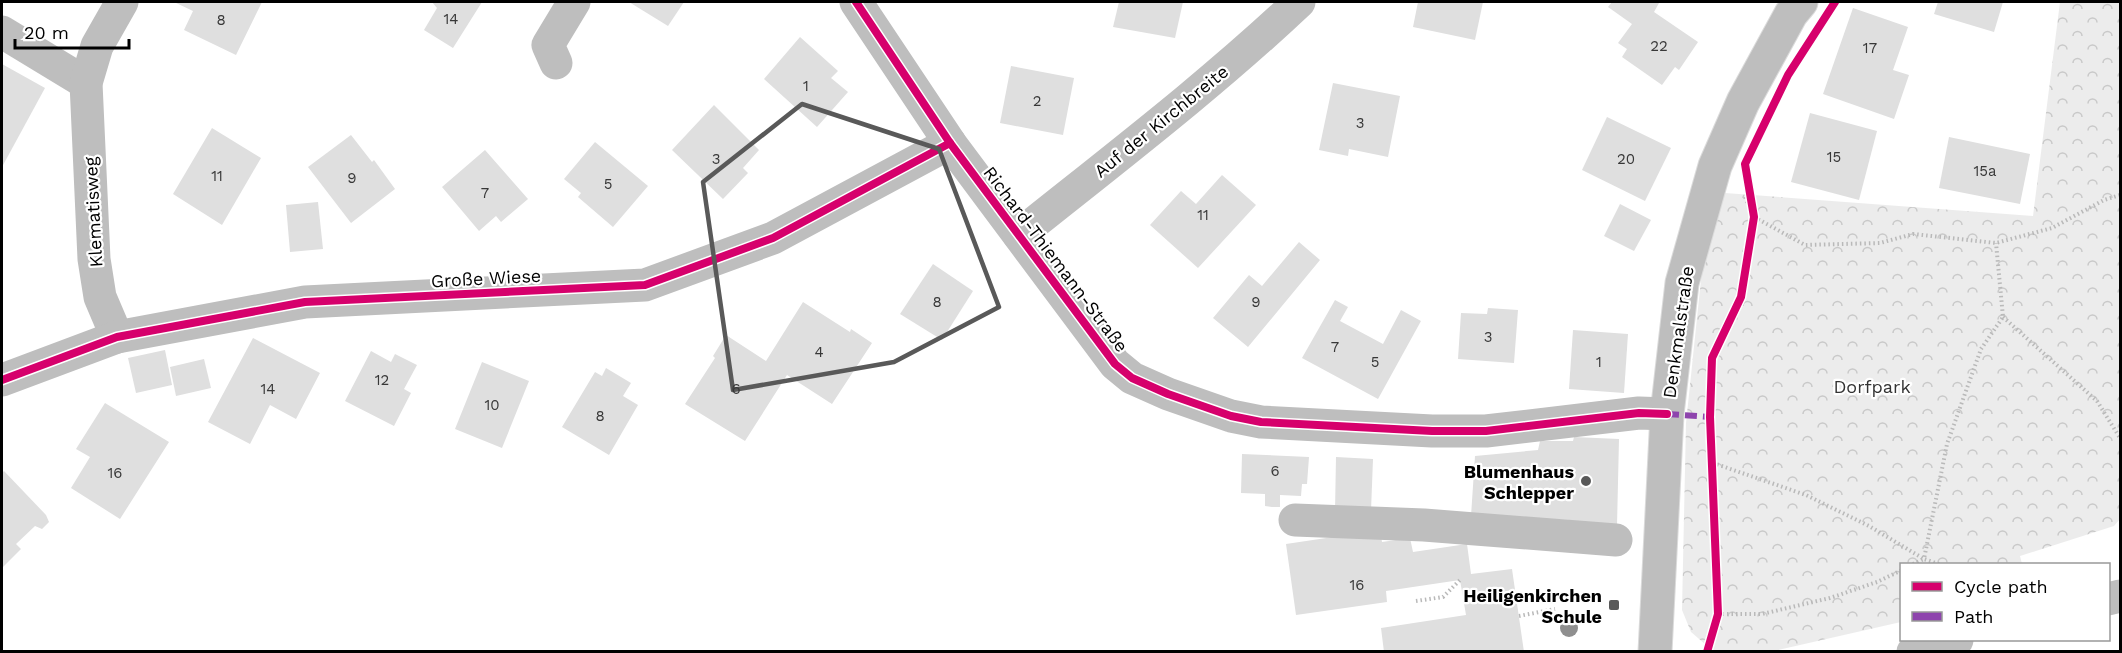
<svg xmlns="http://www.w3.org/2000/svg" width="2122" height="653" font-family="'Work Sans',sans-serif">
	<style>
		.park { fill: url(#park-crowns) }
		.building { fill: #dfdfdf }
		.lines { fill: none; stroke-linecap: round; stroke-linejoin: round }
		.major-casing { stroke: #dbdbdb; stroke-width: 35 }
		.path { stroke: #b9b9b9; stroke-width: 4; stroke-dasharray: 1.5 3; stroke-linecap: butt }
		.minor { stroke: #bebebe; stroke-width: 33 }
		.major { stroke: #bebebe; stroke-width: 33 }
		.quiet { stroke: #8e44ad; stroke-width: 6; stroke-dasharray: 12 6; stroke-linecap: butt }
		.cycleway-casing { stroke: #fff; stroke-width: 11 }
		.cycleway { stroke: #d6006c; stroke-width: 8 }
		.tree { fill: #8f8f8f }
		.marked { fill: none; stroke: #595959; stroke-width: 4.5; stroke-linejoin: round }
		.poi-dot { fill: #595959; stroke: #fff; stroke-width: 2 }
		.labels { text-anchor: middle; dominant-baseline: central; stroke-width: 4.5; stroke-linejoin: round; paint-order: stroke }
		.number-label { font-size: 15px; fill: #383838 }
		.street-label { font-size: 18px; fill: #000; stroke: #fff }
		.park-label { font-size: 18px; fill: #333; stroke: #fff }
		.poi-label { font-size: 18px; font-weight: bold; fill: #000; stroke: #fff; text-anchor: end }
	</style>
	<defs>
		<pattern id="park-crowns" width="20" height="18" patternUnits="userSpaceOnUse" patternTransform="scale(1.5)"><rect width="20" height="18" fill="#ececec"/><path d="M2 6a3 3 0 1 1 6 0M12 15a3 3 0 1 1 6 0" fill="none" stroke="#c9c9c9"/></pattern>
	</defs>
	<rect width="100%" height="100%" fill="#fff"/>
	<!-- park -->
	<polygon class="park" points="2060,2 2120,2 2120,519 2114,526 2020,556 2022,564 1902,564 1901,622 1774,651 1713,651 1691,632 1682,610 1686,423 1705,242 1725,193 2033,216"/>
	<!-- building -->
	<g class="building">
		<polygon points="174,2 262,2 236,55 184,30 193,11"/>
		<polygon points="432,2 482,2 453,48 424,30 437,8"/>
		<polygon points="629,2 684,2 668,26"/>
		<polygon points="1119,2 1183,2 1175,38 1113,27"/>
		<polygon points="1418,2 1483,2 1475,40 1413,27"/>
		<polygon points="1612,2 1657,2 1659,3 1654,12 1698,42 1679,70 1675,67 1662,85 1622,57 1627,49 1618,43 1632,24 1608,7"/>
		<polygon points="1938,2 2003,2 1994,32 1934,14"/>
		<polygon points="1853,8 1908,27 1893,70 1909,75 1894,119 1823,94"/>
		<polygon points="800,37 838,71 831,78 848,92 817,127 764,79"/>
		<polygon points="2,64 45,88 2,167"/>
		<polygon points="1011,66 1074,78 1063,135 1000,123"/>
		<polygon points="1333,83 1400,96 1388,157 1349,149 1348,156 1319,150"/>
		<polygon points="714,105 759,150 743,168 748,173 723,199 672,150"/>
		<polygon points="1810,113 1877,131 1859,200 1791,182"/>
		<polygon points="1607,117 1671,148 1645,201 1582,170"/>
		<polygon points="212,128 261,158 222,225 173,194"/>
		<polygon points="351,135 372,162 374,160 395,189 351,223 308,167"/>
		<polygon points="1949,137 2030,154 2020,204 1939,188"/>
		<polygon points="595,142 648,186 613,227 578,197 581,193 564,179"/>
		<polygon points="485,150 528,199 501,222 496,216 479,231 442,187"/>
		<polygon points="1222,175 1256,205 1198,268 1150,225 1181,191 1196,204"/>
		<polygon points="318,202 323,249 290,252 286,205"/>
		<polygon points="1620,204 1651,220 1634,251 1604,236"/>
		<polygon points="1299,242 1320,260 1248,347 1213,318 1249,275 1262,286"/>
		<polygon points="933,264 973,291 942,340 900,314"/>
		<polygon points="1335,300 1348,307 1340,321 1383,344 1401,310 1421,321 1378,399 1302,358"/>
		<polygon points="803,302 850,332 851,329 872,343 832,404 787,375 745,441 685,404 715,358 713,356 726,335 766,361"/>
		<polygon points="1488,308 1518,310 1514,363 1458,359 1461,313 1487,314"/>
		<polygon points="1573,330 1628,334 1624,393 1569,389"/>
		<polygon points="253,338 320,373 296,419 270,405 250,444 208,422"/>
		<polygon points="165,350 172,385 136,393 128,358"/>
		<polygon points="371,351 391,362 395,354 417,365 404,389 411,393 394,426 345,401"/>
		<polygon points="204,359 211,388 176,396 170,367"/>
		<polygon points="482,362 529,381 502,448 455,429"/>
		<polygon points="606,368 631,383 623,396 638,405 609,455 562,427 595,372 602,376"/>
		<polygon points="105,403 169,442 120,519 71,488 90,457 76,449"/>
		<polygon points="1574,437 1619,439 1617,526 1571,526 1570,520 1471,516 1475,456 1538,450 1540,441 1573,441"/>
		<polygon points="1242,454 1309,457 1307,484 1302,484 1301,496 1280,495 1280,507 1272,507 1265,506 1265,494 1241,493"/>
		<polygon points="1336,457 1373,459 1371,511 1335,511"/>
		<polygon points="4,471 46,515 49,522 42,529 35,526 16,544 21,549 2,568 2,473"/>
		<polygon points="1380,530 1382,542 1410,538 1413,552 1467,544 1471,574 1512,569 1524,652 1384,652 1381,628 1466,615 1460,580 1386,591 1387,602 1296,615 1286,544"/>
	</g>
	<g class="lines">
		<!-- major casing -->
		<g class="major-casing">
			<polyline id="major" points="1655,652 1667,414 1682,283 1715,166 1743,102 1791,14 1801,2"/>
		</g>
		<!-- path -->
		<g class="path">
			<polyline points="1745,197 1754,217 1805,245 1880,243 1913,234 1996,243 2052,228 2104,200 2120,195"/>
			<polyline points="2003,317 2097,401 2120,438"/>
			<polyline points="1713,463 1806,495 1869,526 1924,559"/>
			<polyline points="1913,564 1924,559"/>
			<polyline points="1939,564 1924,559 1947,444 1981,349 2003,317 1996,243"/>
			<polyline points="1416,601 1443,597 1460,580"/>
			<polyline points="1718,614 1762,614 1830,598 1877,582 1902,570"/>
			<polyline points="1519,616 1555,609"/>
			<polyline points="1707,652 1718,614 1710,417 1712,358 1741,297 1754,217 1749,186"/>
		</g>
		<!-- minor -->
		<g class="minor">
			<polyline points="856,2 950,143 1115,364 1132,378 1168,394 1231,416 1261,422 1432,431 1486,431 1639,413 1667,414"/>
			<polyline points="2,32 86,83"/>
			<polyline points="556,63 548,45 574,2"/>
			<path d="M1019,235C1114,159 1211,85 1299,2"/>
			<polyline points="117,337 100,297 94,259 86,83 97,46 122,2"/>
			<polyline points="2,380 117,337 305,302 645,285 773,238 950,143"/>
			<polyline points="1295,520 1424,525 1616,540"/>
			<polyline points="2108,599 2120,596"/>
			<polyline points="1913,652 1957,640"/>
		</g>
		<!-- major -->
		<use href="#major" class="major"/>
		<!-- quiet -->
		<polyline class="quiet" points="1667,414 1710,417"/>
		<!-- cycleway casing -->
		<g class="cycleway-casing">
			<g id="cycleway">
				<polyline points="856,2 950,143 1115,364 1132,378 1168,394 1231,416 1261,422 1432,431 1486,431 1639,413 1667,414"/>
				<polyline points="2,380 117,337 305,302 645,285 773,238 950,143"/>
				<polyline points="1707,652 1718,614 1710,417 1712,358 1741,297 1754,217 1745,164 1788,75 1835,2"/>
			</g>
		</g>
		<!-- cycleway -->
		<use href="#cycleway" class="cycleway"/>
	</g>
	<!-- trees -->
	<circle class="tree" cx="1569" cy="628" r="9"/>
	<!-- marked area -->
	<path class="marked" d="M802,104L939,149L999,307L894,362L733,390L703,182Z"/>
	<!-- markers -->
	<g class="poi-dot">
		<circle cx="1586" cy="481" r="6"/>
		<rect x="1608" y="599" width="12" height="12" rx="3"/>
	</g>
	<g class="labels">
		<!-- number labels -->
		<g class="number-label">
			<text x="451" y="19">14</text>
			<text x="221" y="20">8</text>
			<text x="1659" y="46">22</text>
			<text x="1870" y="48">17</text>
			<text x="806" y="86">1</text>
			<text x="1037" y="101">2</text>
			<text x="1360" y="123">3</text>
			<text x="1834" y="157">15</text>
			<text x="716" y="159">3</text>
			<text x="1626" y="159">20</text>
			<text x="1985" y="171">15a</text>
			<text x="217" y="176">11</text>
			<text x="352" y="178">9</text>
			<text x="608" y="184">5</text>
			<text x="485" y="193">7</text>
			<text x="1203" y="215">11</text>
			<text x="937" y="302">8</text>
			<text x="1256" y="302">9</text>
			<text x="1488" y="337">3</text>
			<text x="1335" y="347">7</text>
			<text x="819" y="352">4</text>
			<text x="1375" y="362">5</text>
			<text x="1599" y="362">1</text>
			<text x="382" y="380">12</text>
			<text x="268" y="389">14</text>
			<text x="736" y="389">6</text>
			<text x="492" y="405">10</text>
			<text x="600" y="416">8</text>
			<text x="1275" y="471">6</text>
			<text x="115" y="473">16</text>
			<text x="1357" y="585">16</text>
		</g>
		<!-- street labels -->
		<g class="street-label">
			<text transform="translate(1161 121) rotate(-39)">Auf der Kirchbreite</text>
			<text transform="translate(93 212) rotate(-93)">Klematisweg</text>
			<text transform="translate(1056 259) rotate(53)">Richard-Thiemann-Straße</text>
			<text transform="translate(486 278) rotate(-3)">Große Wiese</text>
			<text transform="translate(1678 332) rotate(-82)">Denkmalstraße</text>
		</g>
		<!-- park labels -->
		<g class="park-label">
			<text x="1872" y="386">Dorfpark</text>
		</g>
		<!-- poi labels -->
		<g class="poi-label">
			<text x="1574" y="471">Blumenhaus<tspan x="1574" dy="21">Schlepper</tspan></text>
			<text x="1602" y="595">Heiligenkirchen<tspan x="1602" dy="21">Schule</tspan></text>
		</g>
	</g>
	<!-- border -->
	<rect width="2122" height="653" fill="none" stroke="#000000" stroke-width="6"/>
	<!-- legend -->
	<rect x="1900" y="563" width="210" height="78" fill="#ffffff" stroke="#999999" stroke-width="1.5"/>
	<rect x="1912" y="582" width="30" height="9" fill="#d6006c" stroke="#999999" stroke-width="1.5"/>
	<text x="1954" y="593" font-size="18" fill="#000000">Cycle path</text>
	<rect x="1912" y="612" width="30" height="9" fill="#8e44ad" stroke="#999999" stroke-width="1.5"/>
	<text x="1954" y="623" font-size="18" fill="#000000">Path</text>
	<!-- scale -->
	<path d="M15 39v9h114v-9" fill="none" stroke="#000000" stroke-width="3"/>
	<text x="24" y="39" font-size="18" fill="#000000" stroke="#ffffff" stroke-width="4.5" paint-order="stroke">20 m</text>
</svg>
